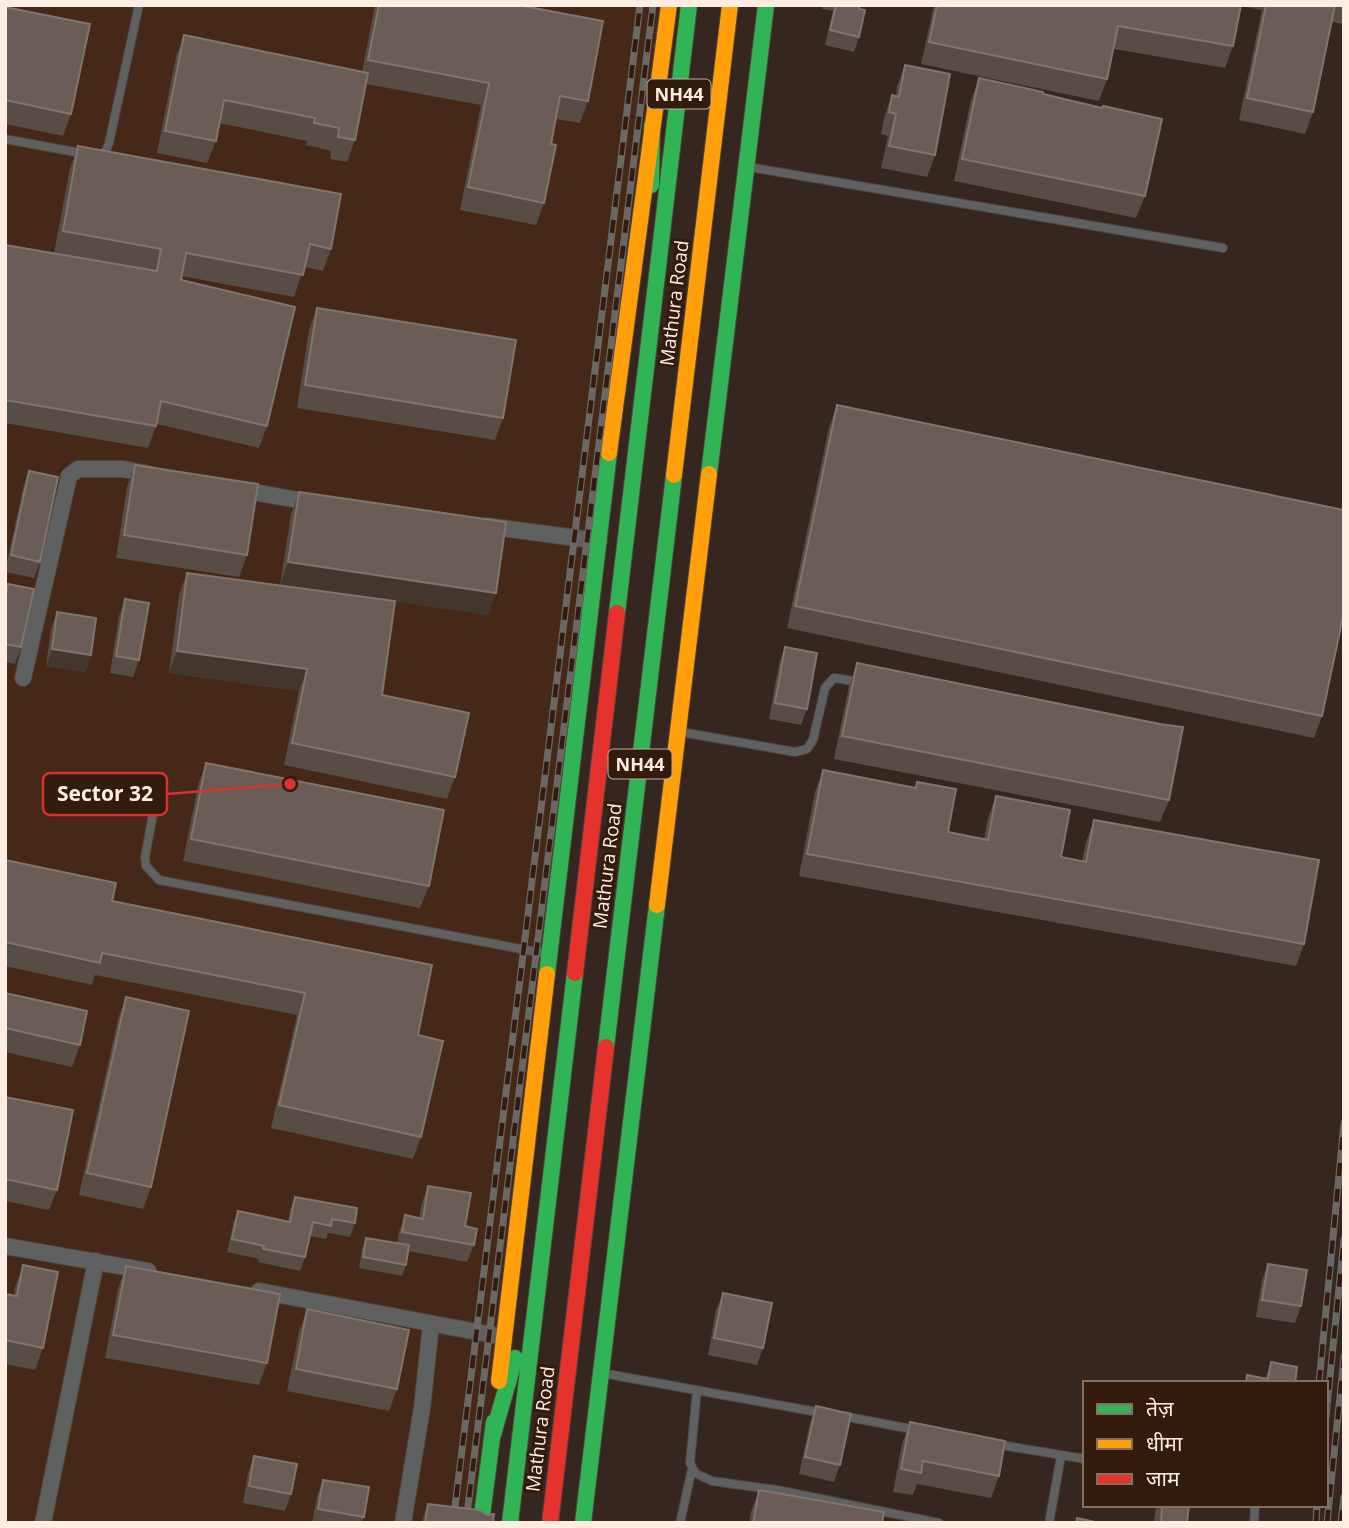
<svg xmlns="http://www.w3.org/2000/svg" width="1349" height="1528" font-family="'Open Sans','Noto Sans Devanagari',sans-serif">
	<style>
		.built { fill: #452818 }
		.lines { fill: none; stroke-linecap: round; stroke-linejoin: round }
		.lane-casing { stroke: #50443c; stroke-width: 10 }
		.street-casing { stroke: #50443c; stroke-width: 18 }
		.fast-casing { stroke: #50443c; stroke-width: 18 }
		.slow-casing { stroke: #50443c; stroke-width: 18 }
		.jam-casing { stroke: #50443c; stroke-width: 18 }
		.lane { stroke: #5e615f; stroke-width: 8 }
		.street { stroke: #5e615f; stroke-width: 16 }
		.fast { stroke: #30b455; stroke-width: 16 }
		.slow { stroke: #ff9f0a; stroke-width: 16 }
		.jam { stroke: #e5322d; stroke-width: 16 }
		.rail-casing { stroke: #696865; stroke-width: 7 }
		.rail { stroke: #331b0d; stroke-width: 4.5; stroke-dasharray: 13; stroke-linecap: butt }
		.wall { fill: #584c46 }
		.shaded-wall { fill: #42362f }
		.building { fill: #6a5d57; stroke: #81746d; stroke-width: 2 }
		.labels { text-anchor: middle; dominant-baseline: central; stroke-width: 6; stroke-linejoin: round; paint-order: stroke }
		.shield { fill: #331b0d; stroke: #c2aea4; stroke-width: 2 }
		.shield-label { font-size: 18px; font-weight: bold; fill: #ffede4 }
		.street-label { font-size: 19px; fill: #ffede4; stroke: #331b0d }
		.leader { fill: none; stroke: #d83231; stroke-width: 2.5 }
		.callout-dot { fill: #d83231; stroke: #331b0d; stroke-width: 2.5 }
		.callout { fill: #331b0d; stroke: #d83231; stroke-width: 2.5 }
		.callout-label { font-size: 21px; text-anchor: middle; font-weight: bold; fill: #ffede4 }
	</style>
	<rect width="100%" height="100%" fill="#35271f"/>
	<!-- built -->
	<polygon class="built" points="5,5 665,5 488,1523 5,1523"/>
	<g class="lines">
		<!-- lane casing -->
		<g class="lane-casing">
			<g id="lane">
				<polyline points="5,139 86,154"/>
				<polyline points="99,154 105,153 109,143 139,5"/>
				<polyline points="749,167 1223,248"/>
				<polyline points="681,732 795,752 807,749 813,740 825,688 834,678 860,682"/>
				<polyline points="156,798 145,857 146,866 159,880 547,954"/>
				<polyline points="602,1373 823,1413"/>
				<polyline points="697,1390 690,1463 695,1473 712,1481 777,1490 939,1523"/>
				<polyline points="843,1416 916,1430"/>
				<polyline points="995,1444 1085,1459"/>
				<polyline points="680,1523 692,1469"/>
				<polyline points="1049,1523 1061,1456"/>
				<polyline points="1254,1523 1255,1505"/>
			</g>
		</g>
		<!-- street casing -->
		<g class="street-casing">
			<g id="street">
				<polyline points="237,489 315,503"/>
				<polyline points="487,526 599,541"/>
				<polyline points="23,678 69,476 78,469 123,469 153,475"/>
				<polyline points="5,1246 148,1271"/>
				<polyline points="259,1291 504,1337"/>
				<polyline points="43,1523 96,1261"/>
				<polyline points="403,1523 422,1408 431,1324"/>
			</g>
		</g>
		<!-- fast casing -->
		<g class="fast-casing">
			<g id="fast">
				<polyline points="651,185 652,125"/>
				<polyline points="709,474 766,5"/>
				<polyline points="617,613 689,5"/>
				<polyline points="547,974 609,453"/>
				<polyline points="606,1047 674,475"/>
				<polyline points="492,1438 515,1358"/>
				<polyline points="481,1523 494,1422"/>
				<polyline points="510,1523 575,973"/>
				<polyline points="583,1523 657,905"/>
			</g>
		</g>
		<!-- slow casing -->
		<g class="slow-casing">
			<g id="slow">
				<polyline points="609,453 669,5"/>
				<polyline points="674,475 730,5"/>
				<polyline points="657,905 709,474"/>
				<polyline points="499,1381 547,974"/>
			</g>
		</g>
		<!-- jam casing -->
		<g class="jam-casing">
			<g id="jam">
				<polyline points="575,973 617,613"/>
				<polyline points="550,1523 606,1047"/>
			</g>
		</g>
		<!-- lane -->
		<use href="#lane" class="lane"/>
		<!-- street -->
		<use href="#street" class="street"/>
		<!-- fast -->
		<use href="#fast" class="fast"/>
		<!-- slow -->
		<use href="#slow" class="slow"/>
		<!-- jam -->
		<use href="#jam" class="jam"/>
		<!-- rail casing -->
		<g class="rail-casing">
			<g id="rail">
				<polyline points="1319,1383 1344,1123"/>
				<polyline points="1326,1416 1344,1239"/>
				<polyline points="453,1523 640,5"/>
				<polyline points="466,1523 653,5"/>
				<polyline points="1316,1523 1317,1505"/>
				<polyline points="1327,1523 1344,1357"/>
				<polyline points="1341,1523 1344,1497"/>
			</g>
		</g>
		<!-- rail -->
		<use href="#rail" class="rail"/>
	</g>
	<!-- wall -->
	<g class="wall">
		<polygon points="375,5 518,5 588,101 580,123 556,119 551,144 544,203 536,225 460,210 481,105 366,84 355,140 347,162 330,159 331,151 306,145 307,141 219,123 216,141 207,163 157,153 176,57 184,35 362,72"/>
		<polygon points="823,5 860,5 859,37 854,52 825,45 833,11 822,9"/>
		<polygon points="934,5 1344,5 1344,24 1331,22 1313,112 1305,134 1239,120 1262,10 1241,6 1233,46 1225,68 1114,49 1107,79 1099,101 921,64"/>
		<polygon points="5,7 71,114 63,136 5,124"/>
		<polygon points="905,65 935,155 927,177 881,168 888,136 881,134 884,118 892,95 896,96 897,87"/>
		<polygon points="979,78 1102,108 1145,196 1136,218 954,181 971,100"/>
		<polygon points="78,146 331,249 323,271 304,267 294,297 182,276 181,280 267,426 259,448 157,424 148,448 5,423 5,245 54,253 70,168"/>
		<polygon points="317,308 503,418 495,440 297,408 309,330"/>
		<polygon points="837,405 1322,716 1314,738 787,628 829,427"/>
		<polygon points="135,465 247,555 239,577 116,558 127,487"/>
		<polygon points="29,471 40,562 34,578 5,572 23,488"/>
		<polygon points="299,492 496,593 488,615 395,601 382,695 455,777 447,799 284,765 299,691 169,673 179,595 187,573 350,595 280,585 291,514"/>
		<polygon points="8,584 21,647 15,664 5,662 5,592"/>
		<polygon points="125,599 139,660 133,677 110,673 119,616"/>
		<polygon points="57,612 91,655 85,672 46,666 51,629"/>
		<polygon points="785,647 807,709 801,725 769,719 779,664"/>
		<polygon points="857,663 1169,800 1160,822 834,759 849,686"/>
		<polygon points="206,763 429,886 420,908 183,861 198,785"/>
		<polygon points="823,770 915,788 917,782 948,832 984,839 988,818 996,796 1061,857 1082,861 1086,842 1094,820 1304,944 1296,966 799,876 815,792"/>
		<polygon points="5,860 112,901 418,1035 421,1137 413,1159 271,1128 297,1015 95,975 92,985 5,966"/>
		<polygon points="5,993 80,1045 72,1067 5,1052"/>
		<polygon points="126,997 151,1187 143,1209 79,1195 118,1019"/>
		<polygon points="5,1097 57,1190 49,1210 5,1201"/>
		<polygon points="428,1186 465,1226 474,1245 467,1262 408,1251 406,1265 402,1276 359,1268 362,1249 366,1238 397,1243 399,1232 405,1215 419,1218 422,1203"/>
		<polygon points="295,1197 355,1223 350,1237 328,1233 326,1239 310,1236 305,1257 300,1271 258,1262 259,1259 227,1252 233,1224 238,1211 288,1222 290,1210"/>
		<polygon points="1268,1264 1301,1306 1295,1323 1256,1317 1262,1280"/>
		<polygon points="23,1265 43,1348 35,1370 5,1364 5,1294 14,1295 15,1287"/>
		<polygon points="126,1266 267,1363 259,1385 105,1358 118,1289"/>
		<polygon points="723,1293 763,1348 757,1365 708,1355 716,1310"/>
		<polygon points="307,1309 397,1389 389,1411 287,1391 299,1332"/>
		<polygon points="1271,1362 1295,1383 1245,1383 1247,1375 1265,1379"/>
		<polygon points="816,1406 840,1465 834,1482 799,1474 810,1423"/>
		<polygon points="910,1422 999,1476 991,1498 917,1484 913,1495 893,1492 902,1444"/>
		<polygon points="254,1456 291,1494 285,1511 243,1503 248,1473"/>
		<polygon points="323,1480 364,1517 362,1523 312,1523 317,1496"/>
		<polygon points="759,1490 882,1523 749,1523 751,1512"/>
		<polygon points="428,1504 493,1523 421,1523"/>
		<polygon points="1156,1505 1189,1505 1187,1523 1154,1523"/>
	</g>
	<!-- shaded-wall -->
	<g class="shaded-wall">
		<polygon points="288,562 496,593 488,615 280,585"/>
		<polygon points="52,649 91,655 85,672 46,666"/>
		<polygon points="177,651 307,669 299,691 169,673"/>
	</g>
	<!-- building -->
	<g class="building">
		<polygon points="379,5 518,5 603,21 588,101 560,96 551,144 556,145 544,203 468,187 489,83 368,60"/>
		<polygon points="836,5 860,5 859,9 865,10 859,37 830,30"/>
		<polygon points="937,5 1241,5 1233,46 1118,26 1107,79 929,42"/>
		<polygon points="1266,5 1335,5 1313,112 1247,98"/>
		<polygon points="5,7 90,24 71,114 5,100"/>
		<polygon points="184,35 368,73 355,140 338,137 339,128 314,123 315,118 224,100 216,141 165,131"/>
		<polygon points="905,65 950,74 935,155 889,146 896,114 889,112 892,95 899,97"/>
		<polygon points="979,78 1043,92 1043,94 1102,108 1103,106 1162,119 1145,196 962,159"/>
		<polygon points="78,146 341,194 331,249 310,244 303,275 186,253 181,280 295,307 267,426 161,401 156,426 5,400 5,245 157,271 161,249 63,231"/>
		<polygon points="317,308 516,340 503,418 305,385"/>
		<polygon points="837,405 1344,510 1344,612 1322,716 795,606"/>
		<polygon points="135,465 258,484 247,555 124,535"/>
		<polygon points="29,471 58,477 40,562 11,555"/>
		<polygon points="299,492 506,522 496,593 288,562"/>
		<polygon points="187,573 395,601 382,695 469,713 455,777 292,743 307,669 177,651"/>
		<polygon points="8,584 34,589 21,647 5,644 5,598"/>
		<polygon points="125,599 149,603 139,660 116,656"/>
		<polygon points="57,612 96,618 91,655 52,649"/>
		<polygon points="785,647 817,653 807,709 775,703"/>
		<polygon points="857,663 1160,724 1183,727 1169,800 842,736"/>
		<polygon points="206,763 444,810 429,886 191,839"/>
		<polygon points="823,770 916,788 917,782 956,789 948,832 988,840 996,796 1070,810 1061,857 1086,862 1094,820 1319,860 1304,944 807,854"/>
		<polygon points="5,860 116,883 112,901 432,965 418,1035 443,1041 421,1137 279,1105 305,993 102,953 100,963 5,942"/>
		<polygon points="5,993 87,1011 80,1045 5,1028"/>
		<polygon points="126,997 189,1011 151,1187 87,1173"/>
		<polygon points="5,1097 73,1110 57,1190 5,1179"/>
		<polygon points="428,1186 471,1193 465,1226 477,1229 474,1245 402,1232 405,1215 423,1219"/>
		<polygon points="295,1197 357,1208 355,1223 332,1219 331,1226 313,1222 305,1257 263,1249 264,1246 232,1239 238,1211 290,1222"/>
		<polygon points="366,1238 409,1245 406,1265 363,1257"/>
		<polygon points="1268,1264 1307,1270 1301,1306 1262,1300"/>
		<polygon points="23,1265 58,1272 43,1348 5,1340 5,1294 17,1296"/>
		<polygon points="126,1266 280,1294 267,1363 113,1335"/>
		<polygon points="723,1293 772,1303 763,1348 714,1338"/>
		<polygon points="307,1309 409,1330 397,1389 296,1369"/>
		<polygon points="1271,1362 1297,1367 1295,1383 1246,1383 1247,1375 1268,1379"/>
		<polygon points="816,1406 851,1414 840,1465 805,1457"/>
		<polygon points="910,1422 1005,1441 999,1476 923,1461 921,1473 901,1469"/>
		<polygon points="254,1456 297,1464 291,1494 249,1486"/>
		<polygon points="323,1480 369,1487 364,1517 318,1509"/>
		<polygon points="759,1490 884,1512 882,1523 753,1523"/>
		<polygon points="428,1504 479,1510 487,1515 494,1514 493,1523 425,1523"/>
		<polygon points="1162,1505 1189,1505 1187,1523 1161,1523"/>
		<polygon points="1077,1518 1100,1523 1076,1523"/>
	</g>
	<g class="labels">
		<!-- shield labels -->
		<g class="shield">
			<rect x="647.5" y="79.5" width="63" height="29" rx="5"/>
			<rect x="608.5" y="749.5" width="63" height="29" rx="5"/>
		</g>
		<g class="shield-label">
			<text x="679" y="94">NH44</text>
			<text x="640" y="764">NH44</text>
		</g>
		<!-- street labels -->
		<g class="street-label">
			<text transform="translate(674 303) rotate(-83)">Mathura Road</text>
			<text transform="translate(607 866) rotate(-83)">Mathura Road</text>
			<text transform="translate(540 1429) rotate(-83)">Mathura Road</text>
		</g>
	</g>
	<!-- callouts -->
	<path class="leader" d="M290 784L167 794"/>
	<circle class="callout-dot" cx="290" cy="784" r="7"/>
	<rect class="callout" x="43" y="773" width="124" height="42" rx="7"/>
	<g class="callout-label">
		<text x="105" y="801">Sector 32</text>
	</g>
	<!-- border -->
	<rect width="1349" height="1528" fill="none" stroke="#ffede4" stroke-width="14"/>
	<!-- legend -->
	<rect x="1083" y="1381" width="245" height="126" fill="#331b0d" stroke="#856f63" stroke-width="2"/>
	<rect x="1097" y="1404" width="35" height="10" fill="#30b455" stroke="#856f63" stroke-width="2"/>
	<text x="1146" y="1416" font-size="21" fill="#ffede4">तेज़</text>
	<rect x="1097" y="1439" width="35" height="10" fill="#ff9f0a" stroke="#856f63" stroke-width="2"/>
	<text x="1146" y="1451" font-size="21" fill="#ffede4">धीमा</text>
	<rect x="1097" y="1474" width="35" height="10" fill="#e5322d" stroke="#856f63" stroke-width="2"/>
	<text x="1146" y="1486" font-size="21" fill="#ffede4">जाम</text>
</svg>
